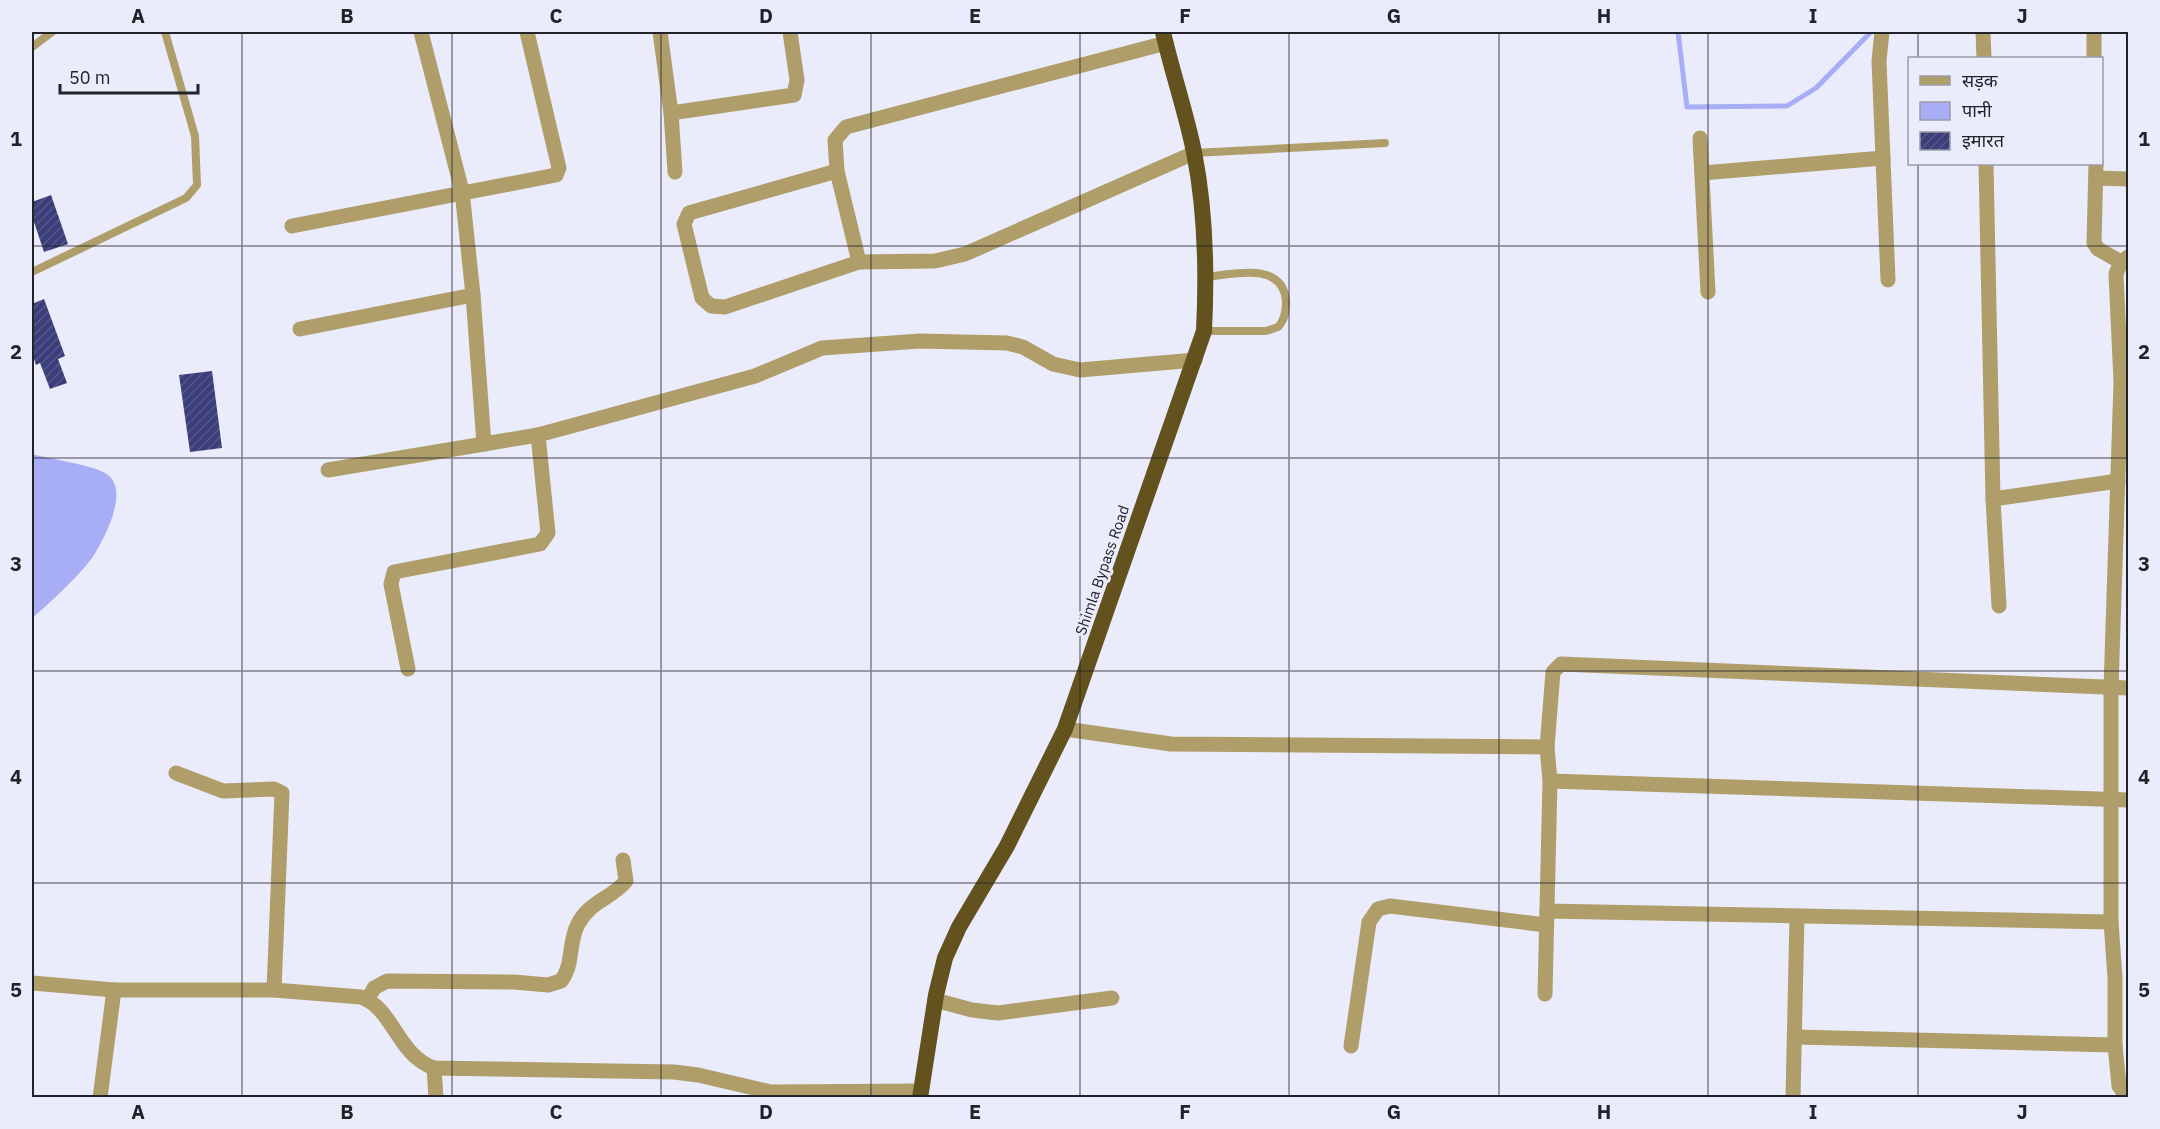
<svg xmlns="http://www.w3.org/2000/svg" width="2160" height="1129" font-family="'IBM Plex Sans','Noto Sans Devanagari',sans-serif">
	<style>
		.water { fill: #a8aef6 }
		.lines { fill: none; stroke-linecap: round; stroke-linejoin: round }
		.stream { stroke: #a8aef6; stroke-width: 5 }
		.building { fill: url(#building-hatch) }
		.service { stroke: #af9e6a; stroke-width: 8 }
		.minor { stroke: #af9e6a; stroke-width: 15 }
		.trunk { stroke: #63521e; stroke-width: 16 }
		.grid { fill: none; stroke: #222328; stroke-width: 1.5; stroke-opacity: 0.55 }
		.labels { text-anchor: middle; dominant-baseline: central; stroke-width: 6; stroke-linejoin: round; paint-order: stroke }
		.street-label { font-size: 15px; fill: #222328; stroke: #eaecfb }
		.neatline { fill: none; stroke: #222328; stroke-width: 2 }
		.grid-label { font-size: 20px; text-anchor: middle; font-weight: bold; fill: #222328 }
	</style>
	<defs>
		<pattern id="building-hatch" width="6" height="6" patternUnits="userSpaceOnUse" patternTransform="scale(1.5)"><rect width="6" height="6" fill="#3c3d7b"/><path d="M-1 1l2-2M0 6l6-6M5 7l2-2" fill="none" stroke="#565788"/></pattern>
	</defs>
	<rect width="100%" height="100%" fill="#eaecfb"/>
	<!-- water -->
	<path class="water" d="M32,454C49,459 96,465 108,475C129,492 105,537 94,555C85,570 46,607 32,618Z"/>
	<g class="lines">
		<!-- stream -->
		<polyline class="stream" points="1678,32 1687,107 1787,106 1816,88 1871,32"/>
	</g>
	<!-- building -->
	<g class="building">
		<polygon points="51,195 68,244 44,252 32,216 32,202"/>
		<polygon points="44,299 65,356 58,359 67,383 50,389 40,363 36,365 32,353 32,304"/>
		<polygon points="212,371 222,448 190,452 179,375"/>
	</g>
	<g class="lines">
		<!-- service -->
		<g class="service">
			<polyline points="32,47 52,32"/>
			<polyline points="1194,153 1385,143"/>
			<polyline points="32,272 186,198 197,185 195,136 165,32"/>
			<path d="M1204,331H1266L1278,327C1285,320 1286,311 1286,301C1283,261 1233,274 1207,277"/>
		</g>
		<!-- minor -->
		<g class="minor">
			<polyline points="660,32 671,113 675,172"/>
			<polyline points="1882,32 1879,61 1888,280"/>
			<polyline points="1983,32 1984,58"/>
			<polyline points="2094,32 2094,58"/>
			<polyline points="1166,43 846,127 835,140 837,171 689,213 684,224 702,298 711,306 725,307 859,262 935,261 965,254 1194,153"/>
			<polyline points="671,113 794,95 797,80 790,32"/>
			<polyline points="1700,138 1708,292"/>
			<polyline points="1986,164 1993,499"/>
			<polyline points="2096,164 2094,243 2098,249 2121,262"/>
			<polyline points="837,171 859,262"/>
			<polyline points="1702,173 1883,158"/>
			<polyline points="2096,178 2128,179"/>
			<polyline points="292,226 556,175 559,168 527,32"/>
			<polyline points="300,329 473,295 462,191 421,32"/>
			<polyline points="484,444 538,435 755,376 822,348 920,341 1007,343 1023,347 1053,364 1080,370 1195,360"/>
			<polyline points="328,470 484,444 473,295"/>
			<polyline points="1999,606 1993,499 2118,481"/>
			<polyline points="408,669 391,584 394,572 540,544 548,533 538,435"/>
			<polyline points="1065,729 1171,744 1547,747"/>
			<polyline points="176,773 223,791 274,789 282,793 274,990"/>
			<polyline points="1550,781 2128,800"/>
			<polyline points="1547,911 2111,922"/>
			<path d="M32,983L114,990H274L361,997C394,1009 397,1055 434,1068L674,1072L698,1075L771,1092L920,1091"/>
			<polyline points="1545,994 1550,781 1547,747 1553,672 1561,664 2128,688"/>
			<path d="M368,999L374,988L387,981L514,982L548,985L561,981C574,965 568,942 578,924C590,901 611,899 626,881L623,860"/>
			<polyline points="935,1000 972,1010 998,1013 1112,998"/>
			<polyline points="1796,1037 2115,1045"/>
			<polyline points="1351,1046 1369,922 1378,909 1390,906 1546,925"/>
			<polyline points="434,1068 436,1098"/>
			<polyline points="100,1098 114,990"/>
			<polyline points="1793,1098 1797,916"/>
			<polyline points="2128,1098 2119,1086 2115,1045 2115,977 2111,922 2111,688 2121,382 2116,274 2121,262 2128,257"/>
		</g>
		<!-- trunk -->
		<path class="trunk" d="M920,1098L936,995L945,958L959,927L1007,846L1065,729L1204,331C1207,271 1206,212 1194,152C1186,112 1172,72 1163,32"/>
	</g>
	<!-- grid -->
	<path class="grid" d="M242,32V1098M452,32V1098M661,32V1098M871,32V1098M1080,32V1098M1289,32V1098M1499,32V1098M1708,32V1098M1918,32V58M1918,164V1098M32,246H2128M32,458H2128M32,671H2128M32,883H2128"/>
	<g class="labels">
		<!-- street labels -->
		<g class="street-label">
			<text transform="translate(1102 570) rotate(-71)">Shimla Bypass Road</text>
		</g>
	</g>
	<!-- border -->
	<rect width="2160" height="1129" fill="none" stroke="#eaecfb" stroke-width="66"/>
	<!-- legend -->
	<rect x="1908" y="57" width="195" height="108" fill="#eaecfb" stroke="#9a9ca7" stroke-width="1.5"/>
	<rect x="1920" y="76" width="30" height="9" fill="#af9e6a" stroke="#9a9ca7" stroke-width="1.5"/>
	<text x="1962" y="87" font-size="18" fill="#222328">सड़क</text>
	<rect x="1920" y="102" width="30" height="18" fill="#a8aef6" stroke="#9a9ca7" stroke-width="1.5"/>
	<text x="1962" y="117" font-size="18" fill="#222328">पानी</text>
	<rect x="1920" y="132" width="30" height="18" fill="url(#building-hatch)" stroke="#9a9ca7" stroke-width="1.5"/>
	<text x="1962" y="147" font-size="18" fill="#222328">इमारत</text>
	<!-- scale -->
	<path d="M60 84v9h138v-9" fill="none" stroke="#222328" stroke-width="3"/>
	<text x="69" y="84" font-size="18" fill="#222328" stroke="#eaecfb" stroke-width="4.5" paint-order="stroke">50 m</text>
	<rect x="33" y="33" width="2094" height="1063" class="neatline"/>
	<g class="grid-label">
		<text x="138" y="23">A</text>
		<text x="347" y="23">B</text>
		<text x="556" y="23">C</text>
		<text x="766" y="23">D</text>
		<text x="975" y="23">E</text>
		<text x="1185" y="23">F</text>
		<text x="1394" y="23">G</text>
		<text x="1604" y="23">H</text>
		<text x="1813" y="23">I</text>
		<text x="2022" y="23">J</text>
		<text x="16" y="146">1</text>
		<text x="2144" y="146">1</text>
		<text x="16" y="359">2</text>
		<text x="2144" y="359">2</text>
		<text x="16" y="571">3</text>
		<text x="2144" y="571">3</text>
		<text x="16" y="784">4</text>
		<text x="2144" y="784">4</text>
		<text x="16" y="997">5</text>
		<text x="2144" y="997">5</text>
		<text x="138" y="1119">A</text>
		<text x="347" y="1119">B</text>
		<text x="556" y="1119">C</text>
		<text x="766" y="1119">D</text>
		<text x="975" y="1119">E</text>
		<text x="1185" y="1119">F</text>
		<text x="1394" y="1119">G</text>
		<text x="1604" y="1119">H</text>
		<text x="1813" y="1119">I</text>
		<text x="2022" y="1119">J</text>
	</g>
</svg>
